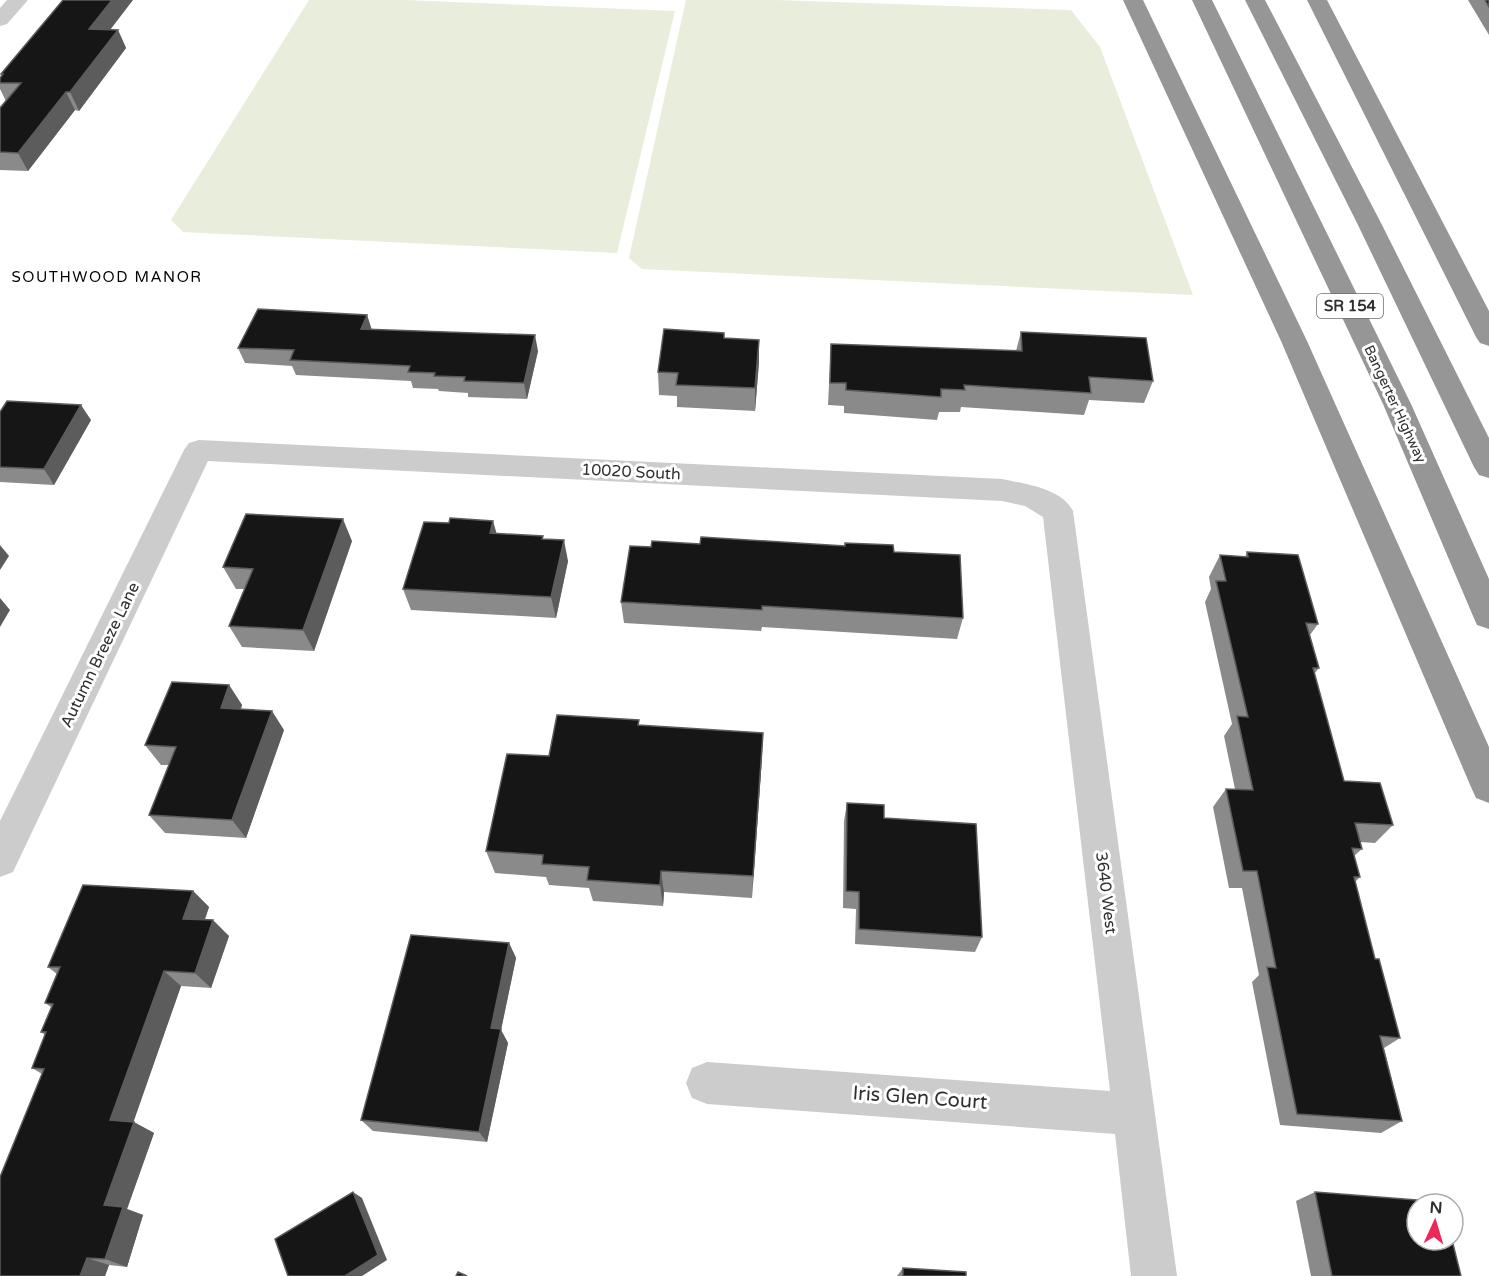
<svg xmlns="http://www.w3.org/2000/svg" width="1489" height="1276" font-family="'Varela Round',sans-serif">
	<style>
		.green { fill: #e8eddc }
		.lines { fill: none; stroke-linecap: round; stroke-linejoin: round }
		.minor { fill: #ccc; fill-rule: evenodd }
		.highway { fill: #969696; fill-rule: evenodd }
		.wall { fill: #8a8a8a }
		.shaded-wall { fill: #5c5c5c }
		.building { fill: #161616; stroke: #5c5c5c; stroke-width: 1.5 }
		.labels { text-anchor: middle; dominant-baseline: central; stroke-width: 6; stroke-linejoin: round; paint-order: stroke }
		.far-street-label { font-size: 14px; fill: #2f2f2f; stroke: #fff }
		.far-neighbourhood-label { font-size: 15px; letter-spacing: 1.5px; fill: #000; stroke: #fff }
		.shield { fill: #fff; stroke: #6d6d6d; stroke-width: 1.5 }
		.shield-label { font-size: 15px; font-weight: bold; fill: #2f2f2f }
		.street-label { font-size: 16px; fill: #2f2f2f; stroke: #fff }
		.near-street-label { font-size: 20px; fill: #2f2f2f; stroke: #fff }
	</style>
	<rect width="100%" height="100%" fill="#fff"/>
	<!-- green -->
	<g class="green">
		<polygon points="309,0 404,0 675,11 617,253 183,232 171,220"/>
		<polygon points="686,0 776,0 1071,10 1100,47 1193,295 642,269 629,258"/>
	</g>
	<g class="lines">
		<!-- minor -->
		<g class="minor">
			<polygon points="7,0 28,0 7,24 0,26 0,8"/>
			<path d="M199,440L1002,479C1025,484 1061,488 1073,511L1177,1276H1131L1115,1134L707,1104L692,1098L686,1083L692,1068L707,1062L1110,1091L1043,517L1025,506L1002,501L208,461L13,872L0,877V821L184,450L189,443Z"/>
		</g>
		<!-- highway -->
		<g class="highway">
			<polygon points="1123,0 1143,0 1307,341 1489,747 1489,803 1476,798 1471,787 1281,341"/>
			<polygon points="1192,0 1212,0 1411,404 1489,579 1489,629 1477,625 1473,616 1383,404"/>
			<polygon points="1245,0 1265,0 1382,225 1489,438 1489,478 1479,475 1474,467 1358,225"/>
			<polygon points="1307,0 1327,0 1489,311 1489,346 1480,343 1476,337"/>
		</g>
	</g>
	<!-- wall -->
	<g class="wall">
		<polygon points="1468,0 1489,0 1489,35"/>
		<polygon points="110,30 118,30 126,48 79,111 75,110 28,171 0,170 0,108 6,101 0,89 0,78 2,75 1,74"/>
		<polygon points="367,315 372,330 538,351 527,399 468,397 468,393 439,391 438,389 413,388 411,381 296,375 292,366 245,363 238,348"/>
		<polygon points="1021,332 1153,381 1144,403 1089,400 1084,415 961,407 960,412 939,412 937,420 844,413 844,406 828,405 831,344 1016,351"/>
		<polygon points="724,338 759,362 755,411 677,407 677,396 659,395 658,372"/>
		<polygon points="0,412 91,420 54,485 0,482"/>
		<polygon points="493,521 496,533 543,539 568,561 556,618 411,610 403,589 449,523"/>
		<polygon points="352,541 314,651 242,647 229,626 245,589 236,589 223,567"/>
		<polygon points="700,544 894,552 963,618 957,639 762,627 761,631 624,623 621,602 651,547"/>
		<polygon points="1247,552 1318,624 1310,635 1319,668 1314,674 1344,781 1393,825 1375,843 1360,842 1362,849 1354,856 1360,877 1355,882 1375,959 1400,1038 1384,1048 1402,1121 1381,1133 1280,1125 1252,982 1259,975 1242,888 1229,888 1213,807 1226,789 1235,789 1224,736 1232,724 1205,602 1211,589 1209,577 1220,555 1245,557"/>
		<polygon points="229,685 242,705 241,709 284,730 246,838 165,833 149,815 169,765 161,765 145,745"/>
		<polygon points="639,720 639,725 762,757 752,898 664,892 663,906 593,901 589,888 549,885 546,877 495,873 486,851 549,756"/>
		<polygon points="847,803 982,937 975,952 855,944 856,909 843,908 844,821"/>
		<polygon points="193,891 209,907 205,920 229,936 211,988 181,986 133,1122 154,1133 127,1209 143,1215 127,1267 109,1265 105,1276 0,1276 42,1074 32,1068 45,1035 41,1032 51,1007 45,1003 57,974 48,967"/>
		<polygon points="509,943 516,958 501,1030 508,1043 487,1142 373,1131 361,1120"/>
		<polygon points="1315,1192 1461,1276 1311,1276 1296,1201"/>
		<polygon points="903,1268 966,1276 897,1276"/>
	</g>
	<!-- shaded-wall -->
	<g class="shaded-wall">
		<polygon points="112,0 133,0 97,47 89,29"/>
		<polygon points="118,30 126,48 79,111 70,92"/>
		<polygon points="66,92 75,110 28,171 18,153"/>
		<polygon points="367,315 372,331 361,329"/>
		<polygon points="535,335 538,351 527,399 524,383"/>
		<polygon points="759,340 759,362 755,411 755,388"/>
		<polygon points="81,405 91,420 54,485 44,469"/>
		<polygon points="343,519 352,541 314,651 303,630"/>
		<polygon points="493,521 499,542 490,533"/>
		<polygon points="564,540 568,561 556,618 551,597"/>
		<polygon points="0,545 9,556 0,570"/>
		<polygon points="0,598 10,610 0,627"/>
		<polygon points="229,685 242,705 234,728 221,708"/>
		<polygon points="272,711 284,730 246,838 232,820"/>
		<polygon points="763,733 762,757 752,898 753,876"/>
		<polygon points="661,871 664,892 663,906 660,885"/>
		<polygon points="193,891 209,907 199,935 183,919"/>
		<polygon points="213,920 229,936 211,988 195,973"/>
		<polygon points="509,943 516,958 501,1030 508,1043 487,1142 479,1132 491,1028"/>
		<polygon points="164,971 181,986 130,1132 110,1120"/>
		<polygon points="134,1122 154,1133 127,1209 143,1215 127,1267 105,1259 104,1205"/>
		<polygon points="353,1192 362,1198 387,1260 362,1276 345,1276"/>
		<polygon points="87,1258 109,1265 105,1276 80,1276"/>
	</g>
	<!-- building -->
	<g class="building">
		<polygon points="63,0 112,0 89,29 118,30 70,92 66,92 18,153 0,152 0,108 21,83 0,83 0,78 3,74 1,74"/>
		<polygon points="1485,0 1489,0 1489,7"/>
		<polygon points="258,309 367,315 361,329 535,335 524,383 464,381 465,377 434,376 435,373 408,372 410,366 290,360 294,350 238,348"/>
		<polygon points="664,329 724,333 724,338 759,340 755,388 676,385 678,373 658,372"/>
		<polygon points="1021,332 1146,338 1153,381 1089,377 1091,393 964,385 965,390 941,389 941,397 846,390 846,383 830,383 831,344 1022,351"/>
		<polygon points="7,401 81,405 44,469 0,467 0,412"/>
		<polygon points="246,514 343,519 303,630 229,626 253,569 223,567"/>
		<polygon points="450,518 493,521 490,533 543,536 542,539 564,540 551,597 403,589 424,522 449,523"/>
		<polygon points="701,537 845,546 845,543 893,545 894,552 960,555 963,618 762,606 762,610 621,602 630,546 651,547 652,541 700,544"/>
		<polygon points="1247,552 1298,555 1318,624 1306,623 1319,668 1313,668 1344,781 1380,783 1393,825 1355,823 1362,849 1352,848 1360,877 1354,877 1375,959 1379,959 1400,1038 1380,1036 1402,1121 1297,1114 1267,967 1276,968 1257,871 1243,871 1226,789 1253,790 1237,716 1248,717 1216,581 1226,581 1220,555 1248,557"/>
		<polygon points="172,682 229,685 221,708 272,711 232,820 149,815 176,747 145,745"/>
		<polygon points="557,715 639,720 638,725 763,733 753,876 661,871 660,885 587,880 589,867 542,864 543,855 486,851 507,754 549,756"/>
		<polygon points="847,803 884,805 884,818 976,824 982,937 859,929 859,892 846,891"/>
		<polygon points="83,885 193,891 183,919 213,920 195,973 164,971 110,1120 134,1122 104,1205 123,1207 105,1259 87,1258 80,1276 0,1276 0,1177 44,1069 32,1068 46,1032 41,1032 53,1004 45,1003 60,967 48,967"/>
		<polygon points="411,935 509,943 491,1028 501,1029 479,1132 361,1120"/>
		<polygon points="353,1192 378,1255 345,1276 288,1276 275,1239"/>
		<polygon points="1315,1192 1442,1202 1443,1204 1417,1204 1417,1240 1452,1240 1461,1276 1332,1276"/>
		<polygon points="903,1268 966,1272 966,1276 903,1276"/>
		<polygon points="458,1272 467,1276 456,1276"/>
	</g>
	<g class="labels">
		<!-- far-street labels -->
		<g class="far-street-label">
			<text transform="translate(1395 404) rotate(65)">Bangerter Highway</text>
		</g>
		<!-- far-neighbourhood labels -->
		<g class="far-neighbourhood-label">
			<text x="107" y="277">SOUTHWOOD MANOR</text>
		</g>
		<!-- shield labels -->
		<rect class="shield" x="1317" y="294" width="66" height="24" rx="4.5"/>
		<g class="shield-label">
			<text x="1350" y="306">SR 154</text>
		</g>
		<!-- street labels -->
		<g class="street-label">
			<text transform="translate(631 472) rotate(3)">10020 South</text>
			<text transform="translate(100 655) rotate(-64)">Autumn Breeze Lane</text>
			<text transform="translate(1106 893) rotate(83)">3640 West</text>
		</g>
		<!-- near-street labels -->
		<g class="near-street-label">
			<text transform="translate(920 1098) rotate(4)">Iris Glen Court</text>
		</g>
	</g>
	<!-- north arrow -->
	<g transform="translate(1435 1222) rotate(4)"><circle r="28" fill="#ffffff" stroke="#acacac" stroke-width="1.5"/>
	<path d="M0-4.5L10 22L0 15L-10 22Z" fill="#ee295a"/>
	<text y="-9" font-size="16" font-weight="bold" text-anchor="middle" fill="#2f2f2f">N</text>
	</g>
</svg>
